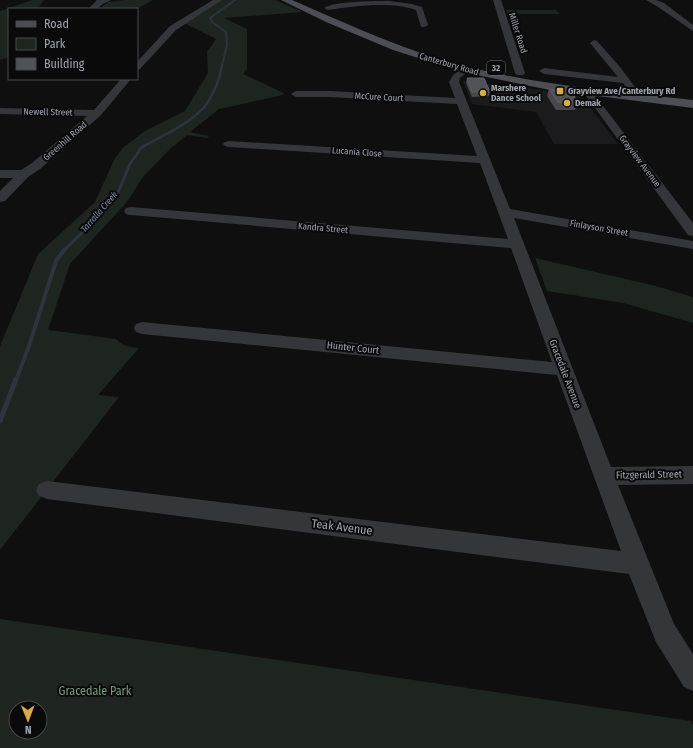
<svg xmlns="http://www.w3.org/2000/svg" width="693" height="748" font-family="'Fira Sans Condensed',sans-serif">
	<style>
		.built { fill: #1b1b1d }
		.green { fill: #1e241f; fill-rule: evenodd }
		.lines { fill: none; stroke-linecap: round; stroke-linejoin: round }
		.stream-far4 { stroke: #2e343b; stroke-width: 2 }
		.stream-far3 { stroke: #2e343b; stroke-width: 2.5 }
		.stream-far2 { stroke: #2e343b; stroke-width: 3 }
		.stream-far1 { stroke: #2e343b; stroke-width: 4 }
		.stream { stroke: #2e343b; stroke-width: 5 }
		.minor { fill: #353639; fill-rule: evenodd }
		.major { fill: #4d4e53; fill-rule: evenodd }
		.wall { fill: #48484c }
		.building { fill: #515257; stroke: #5e5f65 }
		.poi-dot { fill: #daae3d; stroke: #0a0a0b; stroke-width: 1.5 }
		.labels { text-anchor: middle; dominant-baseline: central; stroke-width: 4; stroke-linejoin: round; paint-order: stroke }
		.far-street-label { font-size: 9px; fill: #a2a5af; stroke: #0a0a0b }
		.shield { fill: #0a0a0b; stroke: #74767e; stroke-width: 1 }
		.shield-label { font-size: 9px; font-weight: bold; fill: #a2a5af }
		.far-poi-label { font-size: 9px; font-weight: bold; fill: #a2a5af; stroke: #0a0a0b; text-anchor: start }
		.far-water-label { font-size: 9px; font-style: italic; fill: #7c90a7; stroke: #0a0a0b }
		.street-label { font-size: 10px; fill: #a2a5af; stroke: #0a0a0b }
		.near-street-label { font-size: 12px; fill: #a2a5af; stroke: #0a0a0b }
		.near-park-label { font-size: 12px; fill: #7b987e; stroke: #0a0a0b }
	</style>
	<rect width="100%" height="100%" fill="#0f0f10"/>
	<!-- built -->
	<polygon class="built" points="463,81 581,95 618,144 554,144 536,112 472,104"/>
	<!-- green -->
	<g class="green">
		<polygon points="32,0 44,0 39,7 88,7 86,9 9,9 9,57 0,60 0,11"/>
		<polygon points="127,0 153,0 137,9 100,9 108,2"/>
		<path d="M221,0H275L303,12L224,18L247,29V69L243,74L284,93L283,95L219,109L190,132L209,136L207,138L187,135L170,149L143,177L127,202L70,264L48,330L116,339C122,346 130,347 139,348L98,395L119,397L0,550V346L38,254L95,202L115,158L124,147L145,131L185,111L208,73L207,52L216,39L184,23Z"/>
		<polygon points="506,10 556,10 560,14 507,14"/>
		<polygon points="535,258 656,286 693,297 693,323 623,303 547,291"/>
		<path d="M0,619L691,721L693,725V748H0ZM16,708H40V732H16Z"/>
	</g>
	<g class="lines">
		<!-- stream-far4 -->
		<polyline class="stream-far4" points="222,66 227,45 226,32 213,23 210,18 235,0"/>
		<!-- stream-far3 -->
		<path class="stream-far3" d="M142,147C162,136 195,122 208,102C215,91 220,77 222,65"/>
		<!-- stream-far2 -->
		<polyline class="stream-far2" points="64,250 92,223 117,195 130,164 141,148 144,146"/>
		<!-- stream-far1 -->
		<polyline class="stream-far1" points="16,380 29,346 56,261 65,249"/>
		<!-- stream -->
		<polyline class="stream" points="0,421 16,379"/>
		<!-- minor -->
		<g class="minor">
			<polygon points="97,0 111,0 103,4 96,9 88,9"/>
			<polygon points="213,0 222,0 176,30 140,69 137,70 137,62 170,26"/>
			<polygon points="493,0 501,0 525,73 523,75 517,75 515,73"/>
			<polygon points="646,0 656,0 664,3 693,25 693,31 658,7"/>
			<path d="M389,1L412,4L422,7L428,25L424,27H421L416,10C392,1 353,6 328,10L324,8C333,1 376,1 389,1Z"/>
			<polygon points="594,40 597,41 620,67 635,87 633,89 627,89 623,83 544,74 539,71 544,68 618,77 590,43"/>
			<polygon points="465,67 470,70 460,78 459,82 510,209 693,241 693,249 514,218 611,467 693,466 693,484 618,485 674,624 693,654 693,691 684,687 656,642 629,574 47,499 39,496 36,490 39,484 47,481 621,551 557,375 142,334 136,332 134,328 136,324 142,322 552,362 511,248 131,215 126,214 124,211 126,208 131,207 508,239 480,163 229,147 225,146 223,144 225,142 229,141 477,156 457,104 330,97 296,97 291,94 296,91 330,91 455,98 449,82 453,75"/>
			<polygon points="121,79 131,79 101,115 40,169 28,177 5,201 0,202 0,191 13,178 0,178 0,170 21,170 32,163 87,116 0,114 0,108 94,110"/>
			<polygon points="587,88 590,89 693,223 693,236 688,235 584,93 582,91 584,89"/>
		</g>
		<!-- major -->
		<path class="major" d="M281,0H292C350,25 407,52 468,67C541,85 618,92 693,100V108L550,90L462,72L393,50L326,22Z"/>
	</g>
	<!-- wall -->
	<g class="wall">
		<polygon points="467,78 490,92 489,96 472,97 466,83"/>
		<polygon points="549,89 577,103 575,110 556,110 547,96"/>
	</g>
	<!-- building -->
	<g class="building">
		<polygon points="467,78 484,78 490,92 472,92"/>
		<polygon points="549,89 573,92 577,103 558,102"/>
	</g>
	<!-- markers -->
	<g class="poi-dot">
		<rect x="556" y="87" width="8" height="8" rx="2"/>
		<circle cx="483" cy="93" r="4"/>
		<circle cx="567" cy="103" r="4"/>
	</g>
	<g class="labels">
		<!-- far-street labels -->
		<g class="far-street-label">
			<text transform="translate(518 33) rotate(72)">Miller Road</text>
			<text transform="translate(449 64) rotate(16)">Canterbury Road</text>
			<text transform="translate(379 97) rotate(3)">McCure Court</text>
			<text transform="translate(48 112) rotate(1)">Newell Street</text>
			<text transform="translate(65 141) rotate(-41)">Greenhill Road</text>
			<text transform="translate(357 152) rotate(4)">Lucania Close</text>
			<text transform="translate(640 161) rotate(53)">Grayview Avenue</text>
			<text transform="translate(323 228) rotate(5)">Kandra Street</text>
			<text transform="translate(599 228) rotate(10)">Finlayson Street</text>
		</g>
		<!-- shield labels -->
		<rect class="shield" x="487" y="61" width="18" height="14" rx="3"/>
		<g class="shield-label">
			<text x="496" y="68">32</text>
		</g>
		<!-- far-poi labels -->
		<g class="far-poi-label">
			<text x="491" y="88">Marshere<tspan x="491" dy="10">Dance School</tspan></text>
			<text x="568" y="91">Grayview Ave/Canterbury Rd</text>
			<text x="575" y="103">Demak</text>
		</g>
		<!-- far-water labels -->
		<g class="far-water-label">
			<text transform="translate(99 212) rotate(-49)">Tarralla Creek</text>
		</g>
		<!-- street labels -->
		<g class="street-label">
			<text transform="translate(353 348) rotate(6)">Hunter Court</text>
			<text transform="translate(565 374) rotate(69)">Gracedale Avenue</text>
			<text transform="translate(649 475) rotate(-1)">Fitzgerald Street</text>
		</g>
		<!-- near-street labels -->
		<g class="near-street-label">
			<text transform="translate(342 527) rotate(7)">Teak Avenue</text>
		</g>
		<!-- near-park labels -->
		<g class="near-park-label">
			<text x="95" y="691">Gracedale Park</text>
		</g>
	</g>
	<!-- legend -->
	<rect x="8" y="8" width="130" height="72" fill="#0a0a0b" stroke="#47484d"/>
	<rect x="16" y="21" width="20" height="6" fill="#4d4e53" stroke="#47484d"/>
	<text x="44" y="28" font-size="12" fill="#a2a5af">Road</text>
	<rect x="16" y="38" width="20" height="12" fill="#1e241f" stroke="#47484d"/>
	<text x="44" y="48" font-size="12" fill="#a2a5af">Park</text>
	<rect x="16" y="58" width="20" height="12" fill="#515257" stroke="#47484d"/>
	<text x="44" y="68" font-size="12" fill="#a2a5af">Building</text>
	<!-- north arrow -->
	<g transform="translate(28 720) rotate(179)"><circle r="19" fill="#0a0a0b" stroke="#47484d"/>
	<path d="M0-3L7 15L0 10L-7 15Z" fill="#daae3d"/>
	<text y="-6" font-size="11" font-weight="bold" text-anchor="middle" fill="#a2a5af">N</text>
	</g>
</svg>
